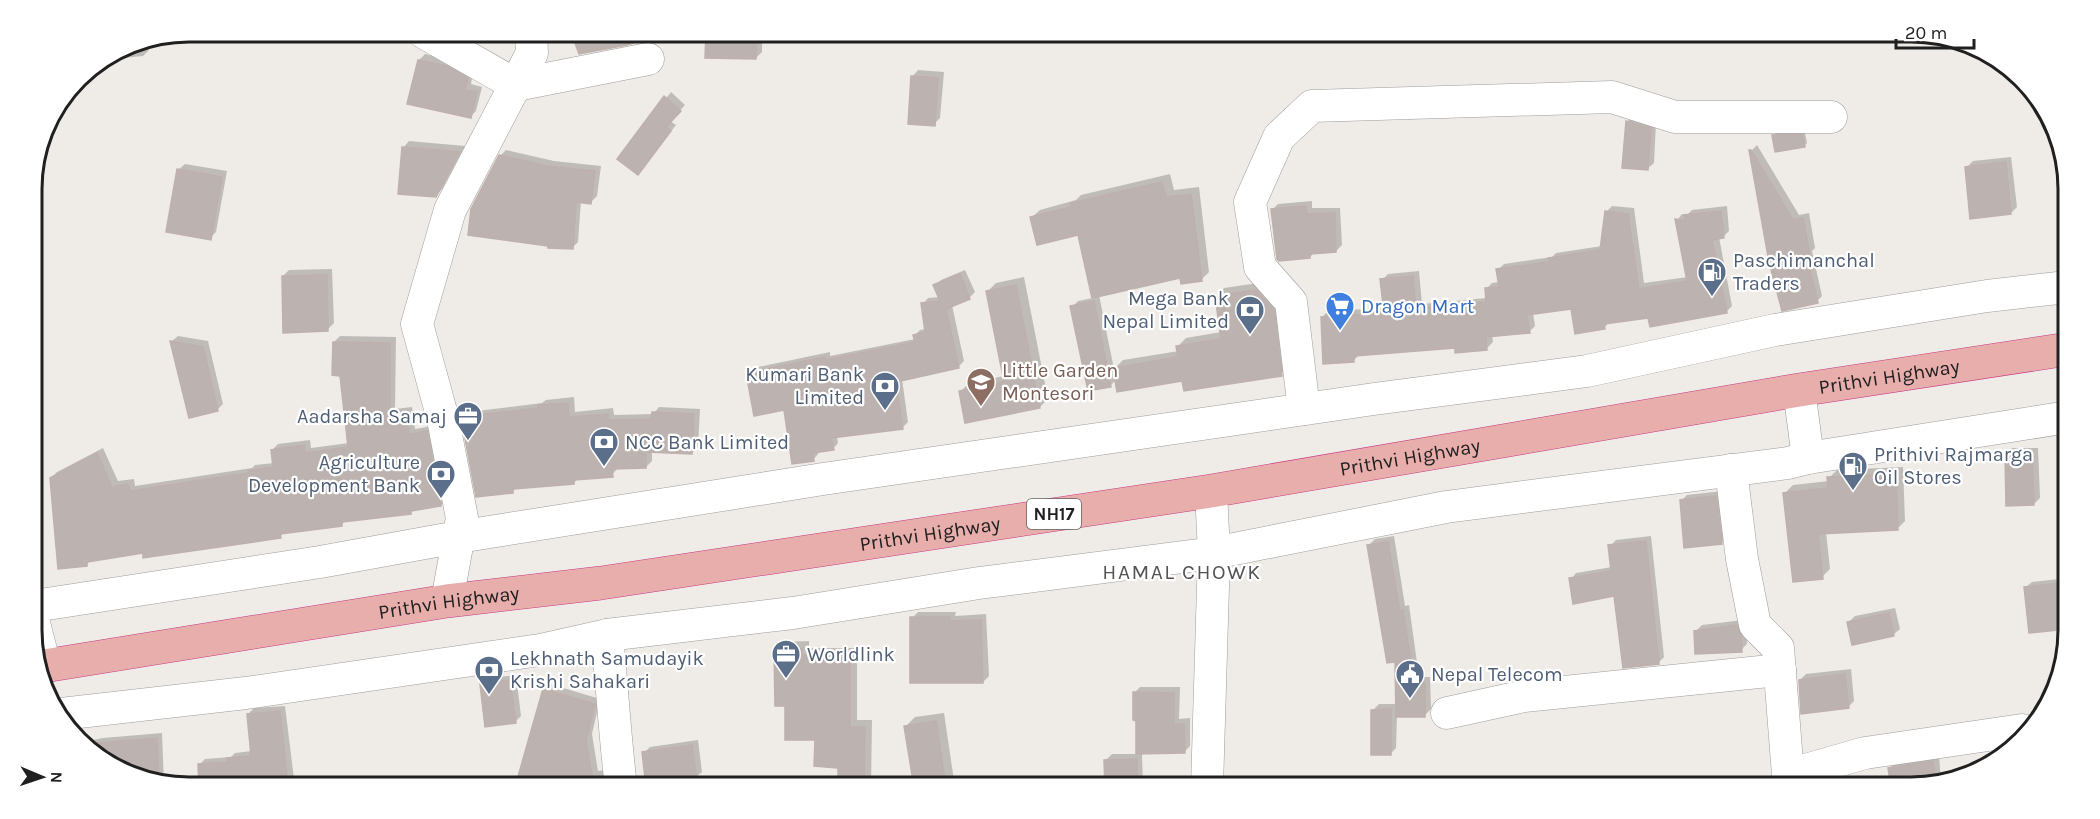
<svg xmlns="http://www.w3.org/2000/svg" width="2100" height="819" font-family="Karla,sans-serif">
	<style>
		.shadow { fill: #0003 }
		.building { fill: #bcb3b0; stroke: #bfb0ab; stroke-width: 1.5 }
		.lines { fill: none; stroke-linecap: round; stroke-linejoin: round }
		.minor-casing { stroke: #9d9d9d; stroke-width: 33 }
		.trunk-casing { stroke: #c83982; stroke-width: 34 }
		.minor { stroke: #fff; stroke-width: 32 }
		.trunk { stroke: #e8aeac; stroke-width: 33 }
		.labels { text-anchor: middle; dominant-baseline: central; stroke-width: 4.5; stroke-linejoin: round; paint-order: stroke }
		.shield { fill: #fff; stroke: #636363; stroke-width: 1.5 }
		.shield-label { font-size: 18px; font-weight: bold; fill: #202020 }
		.service-label { font-size: 20px; fill: #4e5e75; stroke: #fff; text-anchor: start }
		.shop-label { font-size: 20px; fill: #366cbe; stroke: #fff; text-anchor: start }
		.education-label { font-size: 20px; fill: #785e54; stroke: #fff; text-anchor: start }
		.street-label { font-size: 20px; fill: #202020; stroke: #fff }
		.neighbourhood-label { font-size: 21px; letter-spacing: 1.5px; fill: #535353; stroke: #fff }
		.rim { fill: none; stroke: #202020; stroke-width: 3 }
	</style>
	<rect width="100%" height="100%" fill="#efebe7"/>
	<!-- shadow -->
	<g class="shadow">
		<polygon points="573,32 643,32 644,34 580,53"/>
		<polygon points="707,32 762,32 762,52 756,58 706,56"/>
		<polygon points="149,39 149,50 143,56 102,60 129,43"/>
		<polygon points="425,54 454,61 473,72 471,84 482,87 476,111 470,117 419,60"/>
		<polygon points="918,70 944,72 940,118 934,124 912,77"/>
		<polygon points="671,92 685,105 670,121 676,125 643,168 619,159"/>
		<polygon points="1633,116 1656,122 1654,163 1647,169 1627,122"/>
		<polygon points="1776,133 1805,133 1807,143 1804,146 1774,135"/>
		<polygon points="409,141 465,146 442,189 436,195 403,148"/>
		<polygon points="1757,145 1799,215 1809,213 1815,248 1812,251 1822,296 1817,301 1751,151"/>
		<polygon points="506,150 554,161 601,166 597,196 591,202 581,201 578,242 572,248 500,156"/>
		<polygon points="2011,157 2017,207 2011,213 1967,167 1973,161"/>
		<polygon points="185,164 227,171 216,232 210,238 178,170"/>
		<polygon points="1170,174 1174,190 1199,187 1209,272 1201,280 1181,276 1099,295 1114,369 1123,360 1179,351 1178,346 1186,338 1221,332 1216,297 1224,288 1265,282 1281,301 1289,366 1281,374 1184,380 1117,379 1111,385 1072,307 1078,301 1093,298 1079,233 1031,218 1040,210 1076,200 1081,195"/>
		<polygon points="1312,201 1312,208 1340,208 1342,245 1336,251 1315,252 1310,257 1272,210 1278,204"/>
		<polygon points="1612,206 1634,208 1644,283 1688,277 1677,220 1682,214 1687,215 1692,210 1727,206 1729,231 1723,237 1719,237 1732,306 1726,312 1649,316 1610,321 1604,328 1572,307 1533,313 1535,326 1529,332 1492,335 1493,342 1487,348 1456,346 1360,354 1353,361 1322,317 1328,311 1385,308 1382,280 1388,274 1419,271 1422,304 1487,298 1486,289 1492,283 1499,282 1498,270 1504,264 1552,257 1556,253 1602,246 1606,212"/>
		<polygon points="332,269 334,323 327,330 283,276 289,270"/>
		<polygon points="965,270 975,292 969,298 952,305 964,361 958,367 902,379 908,422 902,428 837,436 838,443 833,449 818,451 818,454 813,460 785,408 747,374 753,368 830,352 830,356 915,339 915,335 920,330 926,329 923,304 928,298 939,297 935,286 941,280"/>
		<polygon points="1024,277 1048,399 1040,407 960,392 969,383 1004,376 988,291 996,283"/>
		<polygon points="178,336 208,341 223,404 217,410 172,341"/>
		<polygon points="340,336 396,337 395,409 412,407 415,429 433,426 447,499 441,505 414,509 411,512 346,520 341,525 284,532 280,537 144,551 91,560 86,565 51,478 57,472 103,448 118,481 134,479 135,486 252,468 255,465 274,463 272,450 278,444 310,440 311,448 349,443 341,374 334,342"/>
		<polygon points="574,397 575,412 613,408 614,415 653,414 659,407 700,409 698,447 692,453 652,451 652,461 646,467 618,468 612,475 578,478 574,483 517,487 513,491 463,418 469,412 542,403 546,400"/>
		<polygon points="2012,448 2038,448 2040,498 2034,504 2006,455"/>
		<polygon points="1903,467 1905,521 1897,529 1826,532 1830,569 1822,577 1785,493 1793,485 1829,481 1829,478 1837,470"/>
		<polygon points="33,477 43,485 34,496"/>
		<polygon points="1722,491 1727,537 1721,543 1681,501 1687,495"/>
		<polygon points="1394,536 1405,606 1409,605 1419,677 1430,677 1431,709 1425,715 1397,716 1396,748 1390,754 1373,710 1379,704 1397,704 1396,660 1368,546 1375,539"/>
		<polygon points="1651,536 1664,657 1658,663 1615,594 1571,579 1576,573 1612,567 1610,546 1616,540"/>
		<polygon points="2068,578 2068,625 2066,627 2025,588 2032,582"/>
		<polygon points="1895,608 1900,629 1893,635 1849,622 1855,616"/>
		<polygon points="918,612 956,612 955,616 986,614 989,676 983,682 912,618"/>
		<polygon points="1743,620 1747,629 1747,644 1741,650 1696,631 1702,625"/>
		<polygon points="809,641 809,648 857,648 857,720 872,720 871,787 839,787 840,766 787,705 776,649 784,642"/>
		<polygon points="1851,669 1854,701 1848,707 1800,680 1806,674"/>
		<polygon points="516,675 521,716 515,722 481,684 488,678"/>
		<polygon points="550,684 600,699 592,734 598,771 607,770 611,787 516,787 544,689"/>
		<polygon points="1140,687 1180,687 1179,719 1190,718 1190,746 1184,752 1142,753 1143,787 1108,787 1105,761 1112,754 1138,754 1137,719 1134,693"/>
		<polygon points="285,706 295,787 200,787 199,765 205,759 231,757 235,753 252,751 248,714 254,708"/>
		<polygon points="944,713 955,787 916,787 906,726 915,717"/>
		<polygon points="162,733 164,783 138,779 83,742 103,738"/>
		<polygon points="698,740 702,772 694,779 695,787 648,787 644,753 650,747"/>
		<polygon points="1939,756 1941,780 1921,787 1892,787 1890,768 1896,762"/>
	</g>
	<!-- building -->
	<g class="building">
		<polygon points="571,32 654,32 655,36 627,45 579,54"/>
		<polygon points="706,32 757,32 756,59 705,58"/>
		<polygon points="418,60 447,66 468,78 465,90 477,92 471,118 407,104"/>
		<polygon points="911,76 938,78 935,126 908,124"/>
		<polygon points="664,96 681,111 666,127 671,131 638,175 617,159"/>
		<polygon points="1626,121 1651,128 1648,170 1622,168"/>
		<polygon points="1772,135 1803,135 1805,147 1775,152"/>
		<polygon points="402,147 460,152 436,197 398,194"/>
		<polygon points="1749,150 1751,150 1793,220 1803,218 1810,255 1806,255 1818,303 1782,311 1769,262"/>
		<polygon points="499,155 547,166 595,171 591,204 576,202 573,249 548,248 548,246 468,235 471,209"/>
		<polygon points="2006,162 2011,214 1970,219 1965,167"/>
		<polygon points="177,169 222,177 211,240 166,232"/>
		<polygon points="1162,182 1166,197 1191,194 1202,281 1181,284 1180,278 1092,298 1078,235 1037,245 1030,217 1071,207 1071,203"/>
		<polygon points="1306,206 1307,214 1335,213 1336,252 1310,254 1310,258 1279,261 1277,259 1271,209"/>
		<polygon points="1605,211 1628,214 1639,289 1687,281 1675,219 1685,221 1684,215 1721,211 1724,238 1712,240 1727,313 1650,327 1648,318 1604,324 1605,329 1575,334 1571,309 1527,315 1530,333 1486,337 1487,350 1455,353 1455,348 1354,356 1354,362 1323,364 1321,317 1384,313 1380,279 1413,276 1416,309 1486,302 1485,288 1499,287 1496,269 1549,262 1548,258 1600,250"/>
		<polygon points="960,274 970,299 946,309 959,368 896,382 903,429 831,438 834,450 813,453 814,461 792,464 784,410 754,416 746,373 825,357 825,360 915,342 913,335 925,332 921,303 940,301 933,285"/>
		<polygon points="327,275 328,331 283,333 282,276"/>
		<polygon points="1016,285 1040,408 965,423 959,391 1004,382 986,291"/>
		<polygon points="1256,290 1274,310 1282,376 1184,391 1182,381 1117,392 1113,368 1178,357 1176,346 1221,339 1215,296"/>
		<polygon points="1094,301 1111,387 1088,391 1070,306"/>
		<polygon points="170,341 203,347 218,411 189,418"/>
		<polygon points="333,342 390,343 390,414 407,412 409,434 427,431 441,506 411,511 411,514 342,522 342,526 280,534 281,538 143,558 143,553 87,562 87,566 58,569 50,478 97,453 112,487 128,484 130,491 248,473 248,471 273,467 271,450 304,445 305,453 348,447 340,376 332,375"/>
		<polygon points="568,403 569,417 608,414 608,420 651,419 652,412 694,414 692,454 646,452 646,468 612,469 613,477 574,480 574,484 513,489 513,493 476,497 461,417 538,408 538,405"/>
		<polygon points="2032,453 2034,505 2006,506 2005,454"/>
		<polygon points="1896,474 1898,530 1818,534 1823,579 1793,582 1783,493 1828,488 1827,477"/>
		<polygon points="1716,496 1722,544 1684,548 1680,500"/>
		<polygon points="1646,541 1659,664 1623,668 1614,596 1573,604 1569,578 1611,571 1608,545"/>
		<polygon points="1388,542 1400,611 1403,610 1414,682 1425,682 1425,717 1396,717 1395,662 1387,663 1367,545"/>
		<polygon points="2062,583 2067,629 2029,633 2024,587"/>
		<polygon points="1889,613 1894,636 1852,645 1847,622"/>
		<polygon points="910,617 950,617 950,621 981,620 983,683 910,683"/>
		<polygon points="1737,625 1741,636 1742,652 1695,654 1694,631"/>
		<polygon points="802,648 802,655 850,655 850,727 865,727 864,787 838,787 838,768 814,766 815,740 785,740 785,706 775,706 774,649"/>
		<polygon points="1845,674 1849,708 1801,714 1799,680"/>
		<polygon points="510,680 516,723 485,727 480,684"/>
		<polygon points="543,689 595,704 586,741 594,787 515,787"/>
		<polygon points="1133,692 1174,693 1174,724 1184,724 1185,753 1136,754 1136,721 1133,720"/>
		<polygon points="1391,709 1391,755 1371,755 1371,710"/>
		<polygon points="280,711 288,787 199,788 198,764 228,762 227,758 251,756 247,714"/>
		<polygon points="936,721 946,787 914,787 904,726"/>
		<polygon points="157,738 159,782 138,779 86,744"/>
		<polygon points="692,745 697,780 646,787 642,752"/>
		<polygon points="1137,759 1137,787 1105,787 1104,760"/>
		<polygon points="1933,761 1935,782 1921,787 1891,787 1888,768"/>
	</g>
	<g class="lines">
		<!-- minor casing -->
		<g class="minor-casing">
			<g id="minor">
				<polyline points="423,32 516,85 648,59"/>
				<polyline points="1799,390 1808,458"/>
				<polyline points="1304,409 1291,302 1260,267 1250,202 1279,137 1312,106 1612,97 1675,117 1831,117"/>
				<polyline points="1731,470 1742,559 1755,625 1778,648 1788,775 1865,753 2022,730"/>
				<polyline points="447,601 462,518 443,419 417,324 450,210 532,53 531,32"/>
				<polyline points="34,606 320,562 458,537 823,479 1374,399 1587,371 1775,330 1987,296 2067,287"/>
				<polyline points="34,623 45,666"/>
				<path d="M607,635C612,686 615,737 621,787"/>
				<polyline points="1447,713 1524,696 1780,670"/>
				<polyline points="61,714 246,693 540,650 607,635 793,613 979,583 1214,553 1446,507 1788,463 1808,458 2068,417"/>
				<polyline points="1207,787 1214,553 1211,491"/>
			</g>
		</g>
		<!-- trunk casing -->
		<g class="trunk-casing">
			<g id="trunk">
				<path id="s1" d="M38,667L447,601L601,583L1211,491L1799,390L2068,349"/>
			</g>
		</g>
		<!-- minor -->
		<use href="#minor" class="minor"/>
		<!-- trunk -->
		<use href="#trunk" class="trunk"/>
	</g>
	<!-- icons -->
	<defs>
		<g id="fuel-pin" transform="scale(1.5)"><path d="M0 17L-7.5 6A9.5 9.5 0 1 1 7.5 6Z" fill="#5c6f8a" stroke="#fff"/><path d="M-5.5-6h7V0h2V4h1.3V-2.5L3-4.5l.8-.8L6-3V5H2.5V1h-1V6h-7ZM-4.2-4.7v3.2H.2V-4.7Z" fill="#fff"/></g>
		<g id="supermarket-pin" transform="scale(1.5)"><path d="M0 17L-7.5 6A9.5 9.5 0 1 1 7.5 6Z" fill="#3f7fe0" stroke="#fff"/><path d="M-6-5.5h2.5l.6 2H6L4.5 2H-2.5L-4.4-4H-6ZM-1.5 3.2a1.3 1.3 0 1 0 .1 0ZM3 3.2a1.3 1.3 0 1 0 .1 0Z" fill="#fff"/></g>
		<g id="bank-pin" transform="scale(1.5)"><path d="M0 17L-7.5 6A9.5 9.5 0 1 1 7.5 6Z" fill="#5c6f8a" stroke="#fff"/><path d="M-6-4H6V4H-6ZM0-2.3a2.3 2.3 0 1 0 0 4.6a2.3 2.3 0 1 0 0-4.6Z" fill="#fff"/></g>
		<g id="school-pin" transform="scale(1.5)"><path d="M0 17L-7.5 6A9.5 9.5 0 1 1 7.5 6Z" fill="#8d6e63" stroke="#fff"/><path d="M0-5L7-2L0 1L-7-2ZM-4 1L0 2.5L4 1V4Q0 6-4 4Z" fill="#fff"/></g>
		<g id="office-pin" transform="scale(1.5)"><path d="M0 17L-7.5 6A9.5 9.5 0 1 1 7.5 6Z" fill="#5c6f8a" stroke="#fff"/><path d="M-6-3h4V-5.5h4V-3h4V5H-6ZM-1-4.5V-3h2v-1.5ZM-6 0V1H6V0Z" fill="#fff"/></g>
		<g id="civic-pin" transform="scale(1.5)"><path d="M0 17L-7.5 6A9.5 9.5 0 1 1 7.5 6Z" fill="#5c6f8a" stroke="#fff"/><path d="M-.6-6.5H3V-4.5H.6V-3L4-1V1h2V6H-6V1h2V-1L-.6-3ZM-1.2 2.5V6h2.4V2.5Z" fill="#fff"/></g>
	</defs>
	<g fill-rule="evenodd">
		<use href="#fuel-pin" x="1712" y="272"/>
		<use href="#supermarket-pin" x="1340" y="306"/>
		<use href="#bank-pin" x="1250" y="310"/>
		<use href="#school-pin" x="981" y="382"/>
		<use href="#bank-pin" x="885" y="386"/>
		<use href="#office-pin" x="468" y="416"/>
		<use href="#bank-pin" x="604" y="442"/>
		<use href="#fuel-pin" x="1853" y="466"/>
		<use href="#bank-pin" x="441" y="474"/>
		<use href="#office-pin" x="786" y="654"/>
		<use href="#bank-pin" x="489" y="670"/>
		<use href="#civic-pin" x="1410" y="674"/>
	</g>
	<g class="labels">
		<!-- shield labels -->
		<rect class="shield" x="1027" y="499" width="54" height="30" rx="4.5"/>
		<g class="shield-label">
			<text x="1054" y="514">NH17</text>
		</g>
		<!-- service labels -->
		<g class="service-label">
			<text x="1733" y="260">Paschimanchal<tspan x="1733" dy="23">Traders</tspan></text>
			<text x="1229" y="298" text-anchor="end">Mega Bank<tspan x="1229" dy="23">Nepal Limited</tspan></text>
			<text x="864" y="374" text-anchor="end">Kumari Bank<tspan x="864" dy="23">Limited</tspan></text>
			<text x="447" y="416" text-anchor="end">Aadarsha Samaj</text>
			<text x="625" y="442">NCC Bank Limited</text>
			<text x="1874" y="454">Prithivi Rajmarga<tspan x="1874" dy="23">Oil Stores</tspan></text>
			<text x="420" y="462" text-anchor="end">Agriculture<tspan x="420" dy="23">Development Bank</tspan></text>
			<text x="807" y="654">Worldlink</text>
			<text x="510" y="658">Lekhnath Samudayik<tspan x="510" dy="23">Krishi Sahakari</tspan></text>
			<text x="1431" y="674">Nepal Telecom</text>
		</g>
		<!-- shop labels -->
		<g class="shop-label">
			<text x="1361" y="306">Dragon Mart</text>
		</g>
		<!-- education labels -->
		<g class="education-label">
			<text x="1002" y="370">Little Garden<tspan x="1002" dy="23">Montesori</tspan></text>
		</g>
		<!-- street labels -->
		<g class="street-label">
			<text stroke="none"><textPath href="#s1" startOffset="1874">Prithvi Highway</textPath></text>
			<text stroke="none"><textPath href="#s1" startOffset="1388">Prithvi Highway</textPath></text>
			<text stroke="none"><textPath href="#s1" startOffset="902">Prithvi Highway</textPath></text>
			<text stroke="none"><textPath href="#s1" startOffset="416">Prithvi Highway</textPath></text>
		</g>
		<!-- neighbourhood labels -->
		<g class="neighbourhood-label">
			<text x="1182" y="572">HAMAL CHOWK</text>
		</g>
	</g>
	<!-- crop -->
	<path d="M0 0H2100V819H0ZM189 42H1911A147 147 0 0 1 2058 189V630A147 147 0 0 1 1911 777H189A147 147 0 0 1 42 630V189A147 147 0 0 1 189 42Z" fill="#fff" fill-rule="evenodd"/>
	<path class="rim" d="M189 42H1911A147 147 0 0 1 2058 189V630A147 147 0 0 1 1911 777H189A147 147 0 0 1 42 630V189A147 147 0 0 1 189 42Z"/>
	<!-- north arrow -->
	<g transform="translate(42 777) rotate(92)" stroke="#ffffff" stroke-width="4.5" paint-order="stroke">
	<path d="M0-4.5L10 22L0 15L-10 22Z" fill="#202020"/>
	<text y="-9" font-size="16" font-weight="bold" text-anchor="middle" fill="#202020">N</text>
	</g>
	<!-- scale -->
	<path d="M1896 39v9h78v-9" fill="none" stroke="#202020" stroke-width="3"/>
	<text x="1905" y="39" font-size="18" fill="#202020" stroke="#ffffff" stroke-width="4.5" paint-order="stroke">20 m</text>
</svg>
